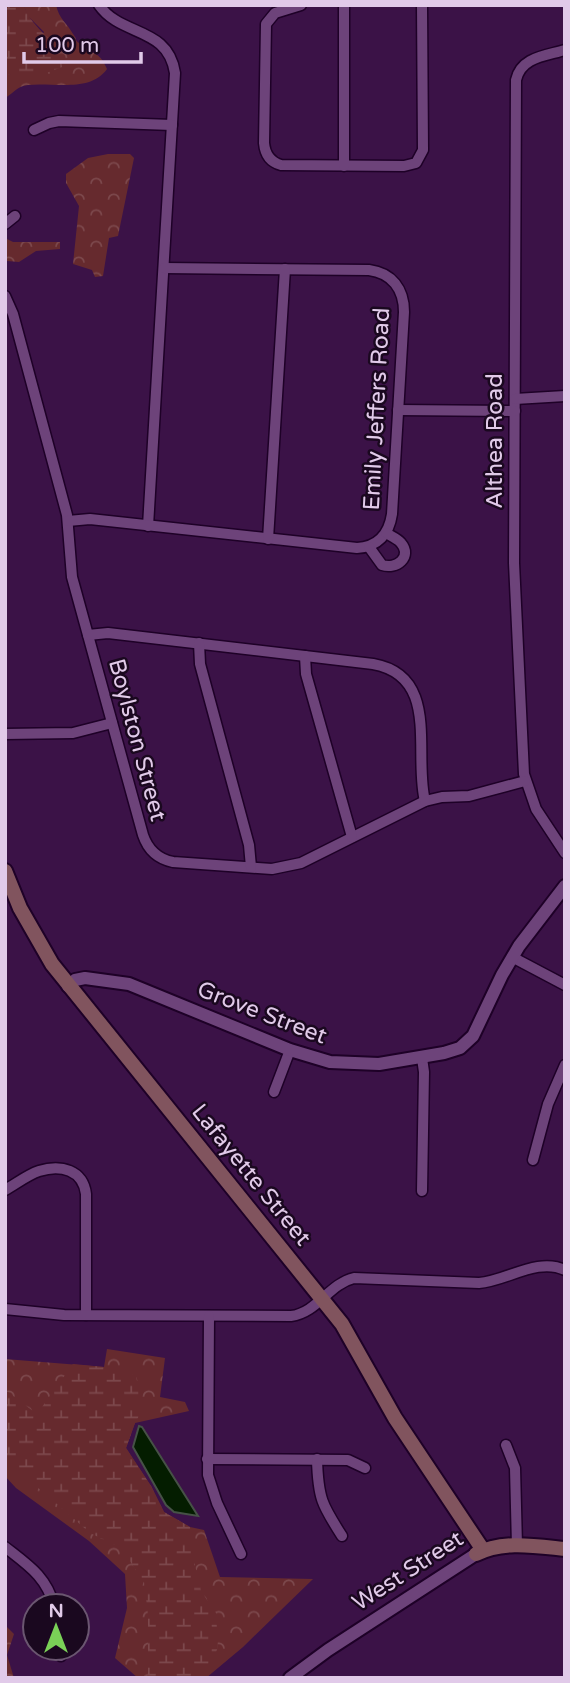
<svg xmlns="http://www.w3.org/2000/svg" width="570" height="1683" font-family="'Varela Round',sans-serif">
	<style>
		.forest { fill: url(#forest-crowns) }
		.wetland { fill: url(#wetland-marsh) }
		.water { fill: #041d00; stroke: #465146; stroke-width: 2 }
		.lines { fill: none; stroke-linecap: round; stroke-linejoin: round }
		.minor-casing { stroke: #1e0127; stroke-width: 13 }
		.tertiary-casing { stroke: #1e0127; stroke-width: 16 }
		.secondary-casing { stroke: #1e0127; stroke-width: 18 }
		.minor { stroke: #6d437a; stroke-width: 10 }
		.tertiary { stroke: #6d437a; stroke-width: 12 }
		.secondary { stroke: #81545e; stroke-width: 14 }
		.labels { text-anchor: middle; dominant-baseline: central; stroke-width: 5; stroke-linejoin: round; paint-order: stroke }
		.street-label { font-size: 23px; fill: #e1cae9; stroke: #1a081f }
	</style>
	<defs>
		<pattern id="forest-crowns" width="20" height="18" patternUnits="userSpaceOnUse" patternTransform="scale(1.75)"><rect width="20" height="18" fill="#662a2e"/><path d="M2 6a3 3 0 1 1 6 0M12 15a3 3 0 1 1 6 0" fill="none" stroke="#7c484c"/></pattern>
		<pattern id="wetland-marsh" width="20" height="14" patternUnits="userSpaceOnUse" patternTransform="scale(1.75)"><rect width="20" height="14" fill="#662a2e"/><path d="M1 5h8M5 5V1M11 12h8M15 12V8" fill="none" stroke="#7c484c"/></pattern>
	</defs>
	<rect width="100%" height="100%" fill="#3b1247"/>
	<!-- forest -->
	<g class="forest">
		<path d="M24,5H56C59,19 67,23 73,34C78,40 73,38 79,43C92,55 99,50 107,69C90,93 53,82 28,85C17,86 14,93 5,98V75L18,73L44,32L27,15Z"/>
		<polygon points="108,154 130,154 134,158 118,236 109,238 103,276 95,277 92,270 73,264 79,206 66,183 66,174 88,158"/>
		<polygon points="5,238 13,242 60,242 60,249 36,251 19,262 7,261"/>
		<polygon points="107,1349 165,1358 160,1397 185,1402 189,1411 135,1423 126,1448 151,1486 164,1512 190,1527 204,1530 220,1577 313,1579 243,1647 206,1678 138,1678 115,1658 127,1608 125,1574 89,1541 16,1488 5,1476 5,1359 104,1367"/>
		<polygon points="5,1625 14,1634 7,1655 14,1678 5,1678"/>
	</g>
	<!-- wetland -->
	<g class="wetland">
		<path d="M5,5H24C31,30 59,38 62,67L44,74L5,75Z"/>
		<polygon points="73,1364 104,1367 136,1375 142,1411 135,1423 126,1448 151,1486 164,1512 190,1527 191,1548 201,1591 216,1613 218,1647 211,1665 192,1678 148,1678 148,1614 144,1582 121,1548 90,1533 41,1490 5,1466 5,1390 37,1414"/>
	</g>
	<!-- water -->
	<polygon class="water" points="139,1426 142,1427 198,1516 174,1512 166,1505 133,1447"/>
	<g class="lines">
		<!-- minor casing -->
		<g class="minor-casing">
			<g id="minor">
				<path d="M99,5C121,37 168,26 175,73L148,526"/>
				<path d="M301,5L275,13L266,24L264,143C265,154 270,162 281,165L404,166L416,163L423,150L422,5"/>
				<polyline points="344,5 344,166"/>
				<path d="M565,50C545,56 521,57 516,80L514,563L524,774L536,809L565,853"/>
				<polyline points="34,130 49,123 59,121 172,125"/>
				<polyline points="5,224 15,216"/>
				<path d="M5,296L13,314L67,515L72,577L143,835C148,850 158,859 173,862L272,869L301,863L425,801L442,797L469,796L525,781"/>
				<polyline points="515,399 565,396"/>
				<polyline points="398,410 515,411"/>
				<path d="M68,521L90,519L357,548C378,547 389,534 392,514L404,312C404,289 392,273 369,270L164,268"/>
				<polyline points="268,539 285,269"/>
				<path d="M369,547L382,565C396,570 413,557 401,543C398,539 391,536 386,533"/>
				<path d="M88,635L108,633L373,664C441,676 413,754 425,801"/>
				<polyline points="199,643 200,664 249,845 251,867"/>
				<polyline points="305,656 306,674 352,837"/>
				<polyline points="5,734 73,733 112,723"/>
				<polyline points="512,957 565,985"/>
				<polyline points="274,1092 290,1050"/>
				<polyline points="533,1160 548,1104 565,1065"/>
				<path d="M5,1190C16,1184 27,1175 39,1171C61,1164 83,1170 86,1194V1315"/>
				<polyline points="422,1191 424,1072 422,1058"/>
				<path d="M5,1309L64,1315L291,1316C317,1313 329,1284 354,1278L479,1283C507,1281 537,1257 565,1270"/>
				<polyline points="209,1316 208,1475 217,1503 241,1554"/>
				<polyline points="506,1445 515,1468 517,1546"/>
				<polyline points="207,1459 348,1460 365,1468"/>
				<path d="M317,1459C318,1498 322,1505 342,1536"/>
				<path d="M5,1547C28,1565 47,1577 54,1606"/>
				<polyline points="60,1648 61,1656"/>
			</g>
		</g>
		<!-- tertiary casing -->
		<g class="tertiary-casing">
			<g id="tertiary">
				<polyline points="68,986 75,980 85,978 129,984 290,1050 330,1062 379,1064 444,1053 460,1048 473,1036 502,975 519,946 565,886"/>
				<polyline points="290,1678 328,1650 476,1554"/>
			</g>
		</g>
		<!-- secondary casing -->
		<g class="secondary-casing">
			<g id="secondary">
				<polyline points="5,871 20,908 52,964 342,1324 395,1418 483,1550"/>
				<path d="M476,1554C503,1540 536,1546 565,1549"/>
			</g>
		</g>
		<!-- minor -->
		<use href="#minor" class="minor"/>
		<!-- tertiary -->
		<use href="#tertiary" class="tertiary"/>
		<!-- secondary -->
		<use href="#secondary" class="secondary"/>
	</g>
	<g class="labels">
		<!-- street labels -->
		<g class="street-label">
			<text transform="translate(377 409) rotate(-87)">Emily Jeffers Road</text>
			<text transform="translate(495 441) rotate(-90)">Althea Road</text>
			<text transform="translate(137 740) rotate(75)">Boylston Street</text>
			<text transform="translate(262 1013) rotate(21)">Grove Street</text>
			<text transform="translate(251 1175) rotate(51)">Lafayette Street</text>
			<text transform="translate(408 1571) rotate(-33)">West Street</text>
		</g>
	</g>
	<!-- border -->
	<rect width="570" height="1683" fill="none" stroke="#e1cae9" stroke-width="14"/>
	<!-- north arrow -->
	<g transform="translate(56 1627)"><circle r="33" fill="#1a081f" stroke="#6a5670" stroke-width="2"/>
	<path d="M0-5L12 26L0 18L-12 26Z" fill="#7ad157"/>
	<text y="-10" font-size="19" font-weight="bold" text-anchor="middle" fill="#e1cae9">N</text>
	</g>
	<!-- scale -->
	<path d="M24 52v10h117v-10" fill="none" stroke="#e1cae9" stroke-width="3.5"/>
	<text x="35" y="52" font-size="21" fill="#e1cae9" stroke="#1a081f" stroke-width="5" paint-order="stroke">100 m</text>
</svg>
